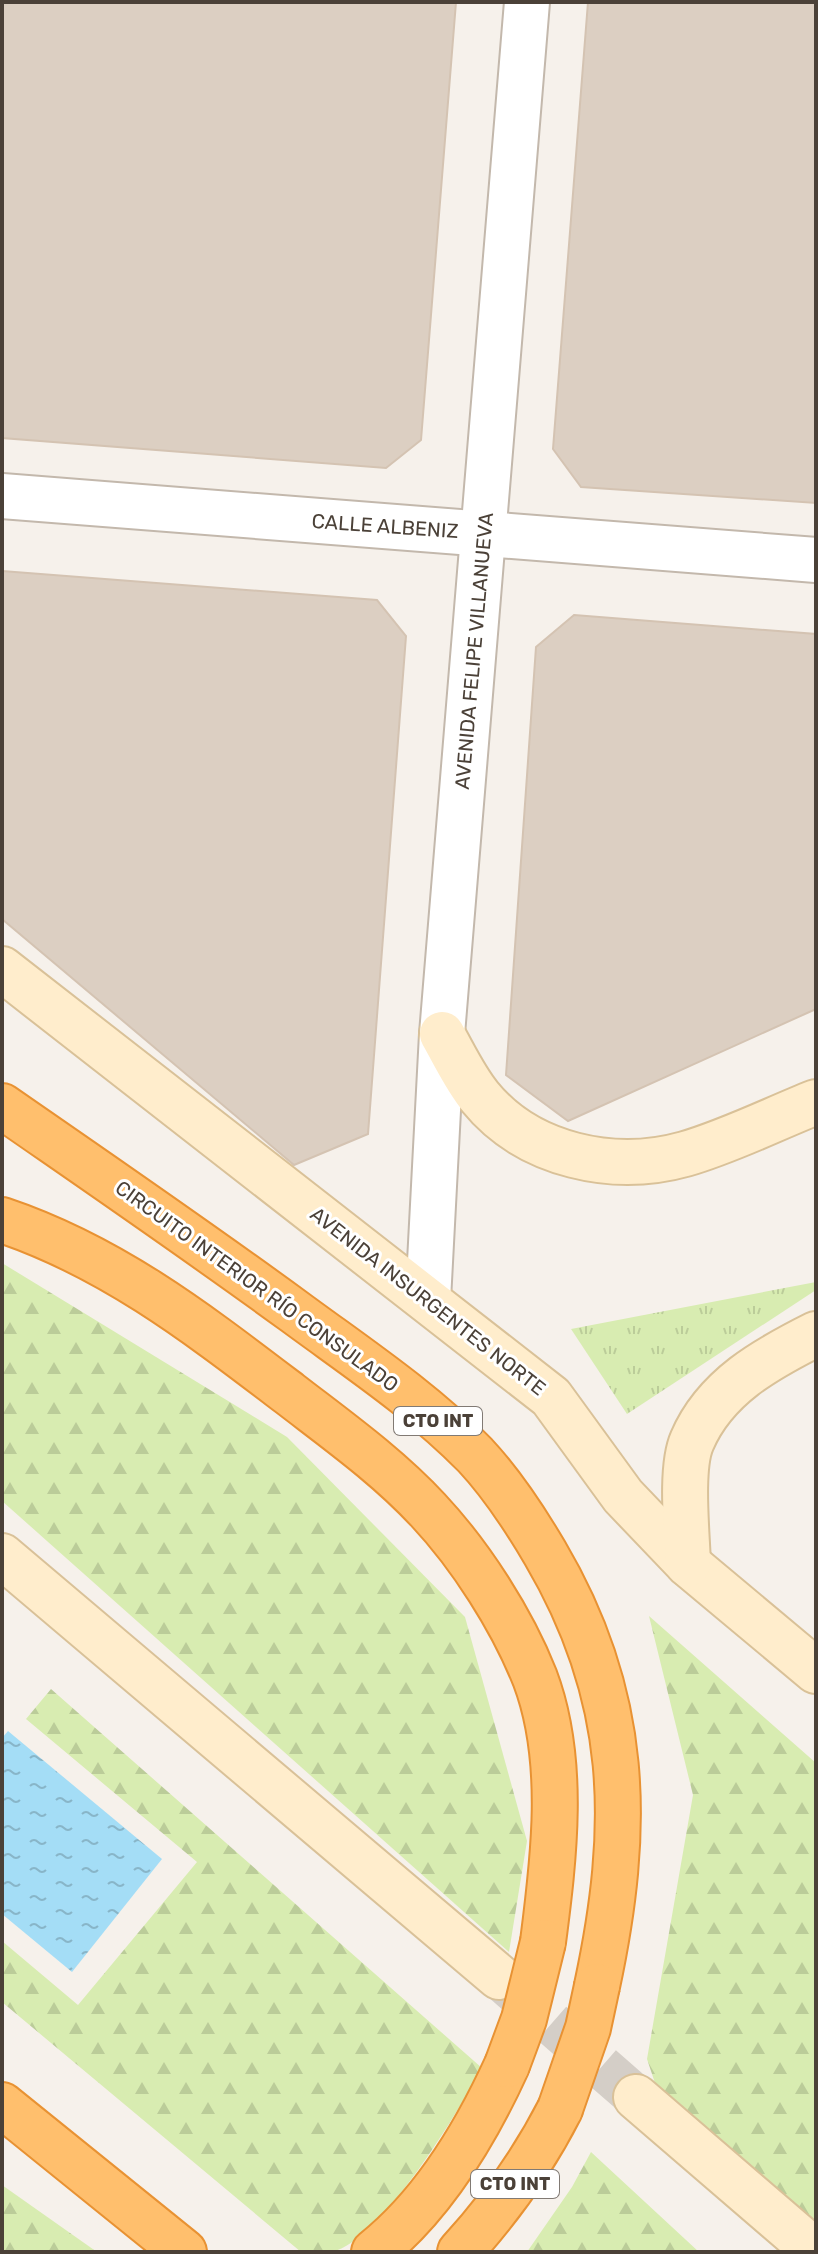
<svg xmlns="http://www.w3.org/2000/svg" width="818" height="2254" font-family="Rubik,sans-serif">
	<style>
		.forest { fill: url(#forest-firs) }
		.park { fill: url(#park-tufts) }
		.water { fill: url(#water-ripples) }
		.building { fill: #dccfc2; stroke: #d4c3b2; stroke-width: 2 }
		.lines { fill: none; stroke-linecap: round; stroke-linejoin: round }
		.secondary-tunnel { stroke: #d4cec7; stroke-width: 44; stroke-dasharray: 44 22; stroke-linecap: butt }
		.street-casing { stroke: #c3b8ac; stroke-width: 48 }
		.secondary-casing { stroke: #d9c198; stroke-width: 48 }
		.highway-casing { stroke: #e89233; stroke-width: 48 }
		.street { stroke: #fff; stroke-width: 44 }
		.secondary { stroke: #ffedcc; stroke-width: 44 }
		.highway { stroke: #ffbf6d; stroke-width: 44 }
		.highway-bridge-casing { stroke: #e89233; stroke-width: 48; stroke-linecap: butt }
		.highway-bridge { stroke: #ffbf6d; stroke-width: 44 }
		.labels { text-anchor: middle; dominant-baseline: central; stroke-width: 6; stroke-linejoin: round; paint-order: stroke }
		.shield { fill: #fff; stroke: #817a74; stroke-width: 2 }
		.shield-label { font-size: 18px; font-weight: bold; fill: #4b4138 }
		.street-label { font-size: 20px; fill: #4b4138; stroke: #fff }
	</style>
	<defs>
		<pattern id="forest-firs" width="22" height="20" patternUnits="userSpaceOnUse" patternTransform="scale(2)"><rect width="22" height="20" fill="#d8ecb1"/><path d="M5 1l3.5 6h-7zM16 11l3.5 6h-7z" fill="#bc9"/></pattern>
		<pattern id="park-tufts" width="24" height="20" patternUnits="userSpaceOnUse" patternTransform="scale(2)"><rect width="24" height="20" fill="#d8ecb1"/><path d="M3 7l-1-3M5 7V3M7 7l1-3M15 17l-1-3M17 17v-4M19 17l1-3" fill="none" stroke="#bc9"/></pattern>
		<pattern id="water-ripples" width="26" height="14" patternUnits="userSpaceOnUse" patternTransform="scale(2)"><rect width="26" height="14" fill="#a4ddf6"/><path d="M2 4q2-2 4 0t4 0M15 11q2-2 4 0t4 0" fill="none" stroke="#88b5c8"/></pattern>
	</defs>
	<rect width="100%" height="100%" fill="#f6f1eb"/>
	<!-- forest -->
	<g class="forest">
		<polygon points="2,1263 287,1437 465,1617 527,1841 509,1952 2,1501"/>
		<polygon points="649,1616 816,1763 816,2223 659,2095 647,2059 693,1795"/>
		<path d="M51,1689L482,2068C457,2113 382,2240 332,2252C323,2254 311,2252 301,2252L2,2002V1941L78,2005L197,1862L26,1719Z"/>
		<polygon points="591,2152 699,2252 527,2252 572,2187"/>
		<polygon points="2,2185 97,2252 2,2252"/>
	</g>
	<!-- park -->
	<polygon class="park" points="816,1282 816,1290 627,1414 571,1329"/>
	<!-- water -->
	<polygon class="water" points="8,1731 162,1859 72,1972 2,1914 2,1738"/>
	<!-- building -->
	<g class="building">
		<polygon points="2,2 456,2 421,440 386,468 2,438"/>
		<polygon points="588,2 816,2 816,503 581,487 553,449"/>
		<polygon points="2,571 377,600 406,636 368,1134 294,1165 2,919"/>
		<polygon points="574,615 816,634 816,1009 568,1121 506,1075 536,647"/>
	</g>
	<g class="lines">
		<!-- secondary-tunnel -->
		<polyline class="secondary-tunnel" points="502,1980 636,2097"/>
		<!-- street casing -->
		<g class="street-casing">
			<g id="street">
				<polyline points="2,496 816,560"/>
				<polyline points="428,1300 442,1034 527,2"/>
			</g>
		</g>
		<!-- secondary casing -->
		<g class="secondary-casing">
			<g id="secondary">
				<polyline points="2,969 551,1397 623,1496 688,1564 816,1671"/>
				<path d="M442,1034C454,1055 465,1079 480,1097C528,1156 614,1174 685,1154C730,1141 773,1119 816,1102"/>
				<polyline points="2,1556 499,1977"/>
				<path d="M688,1564C687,1533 680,1468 692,1441C715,1387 766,1359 816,1334"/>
				<polyline points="636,2097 816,2252"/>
			</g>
		</g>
		<!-- highway casing -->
		<g class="highway-casing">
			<g id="highway">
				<path d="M2,1106C100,1174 198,1241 295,1312C356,1357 421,1400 475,1455C502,1484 525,1519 545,1553C630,1697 631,1827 597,1986"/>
				<path d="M2,1220C112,1257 198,1324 290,1394C338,1431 387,1466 428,1510C471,1556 512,1620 535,1678C566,1760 554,1858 543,1942"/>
				<polyline points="2,2105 184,2252"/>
				<path d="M374,2252C434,2204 476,2133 507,2065"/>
				<path d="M460,2252C500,2208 533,2162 560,2109"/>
			</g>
		</g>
		<!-- street -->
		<use href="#street" class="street"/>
		<!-- secondary -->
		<use href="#secondary" class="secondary"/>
		<!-- highway -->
		<use href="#highway" class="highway"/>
		<!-- highway-bridge casing -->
		<g class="highway-bridge-casing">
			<g id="highway-bridge">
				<polyline points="507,2065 524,2019 543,1942"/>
				<polyline points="560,2109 588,2028 597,1986"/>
			</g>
		</g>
		<!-- highway-bridge -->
		<use href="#highway-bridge" class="highway-bridge"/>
	</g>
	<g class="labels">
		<!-- shield labels -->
		<g class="shield">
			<rect x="394" y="1407" width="88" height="28" rx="6"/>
			<rect x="471" y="2170" width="88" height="28" rx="6"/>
		</g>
		<g class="shield-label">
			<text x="438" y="1421">CTO INT</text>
			<text x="515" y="2184">CTO INT</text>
		</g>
		<!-- street labels -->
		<g class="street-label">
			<text transform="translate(385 526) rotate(4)">CALLE ALBENIZ</text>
			<text transform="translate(474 651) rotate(-85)">AVENIDA FELIPE VILLANUEVA</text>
			<text transform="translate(257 1286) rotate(36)">CIRCUITO INTERIOR RÍO CONSULADO</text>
			<text transform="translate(428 1301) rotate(38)">AVENIDA INSURGENTES NORTE</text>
		</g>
	</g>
	<!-- border -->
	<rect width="818" height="2254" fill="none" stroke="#4b4138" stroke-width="8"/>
</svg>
